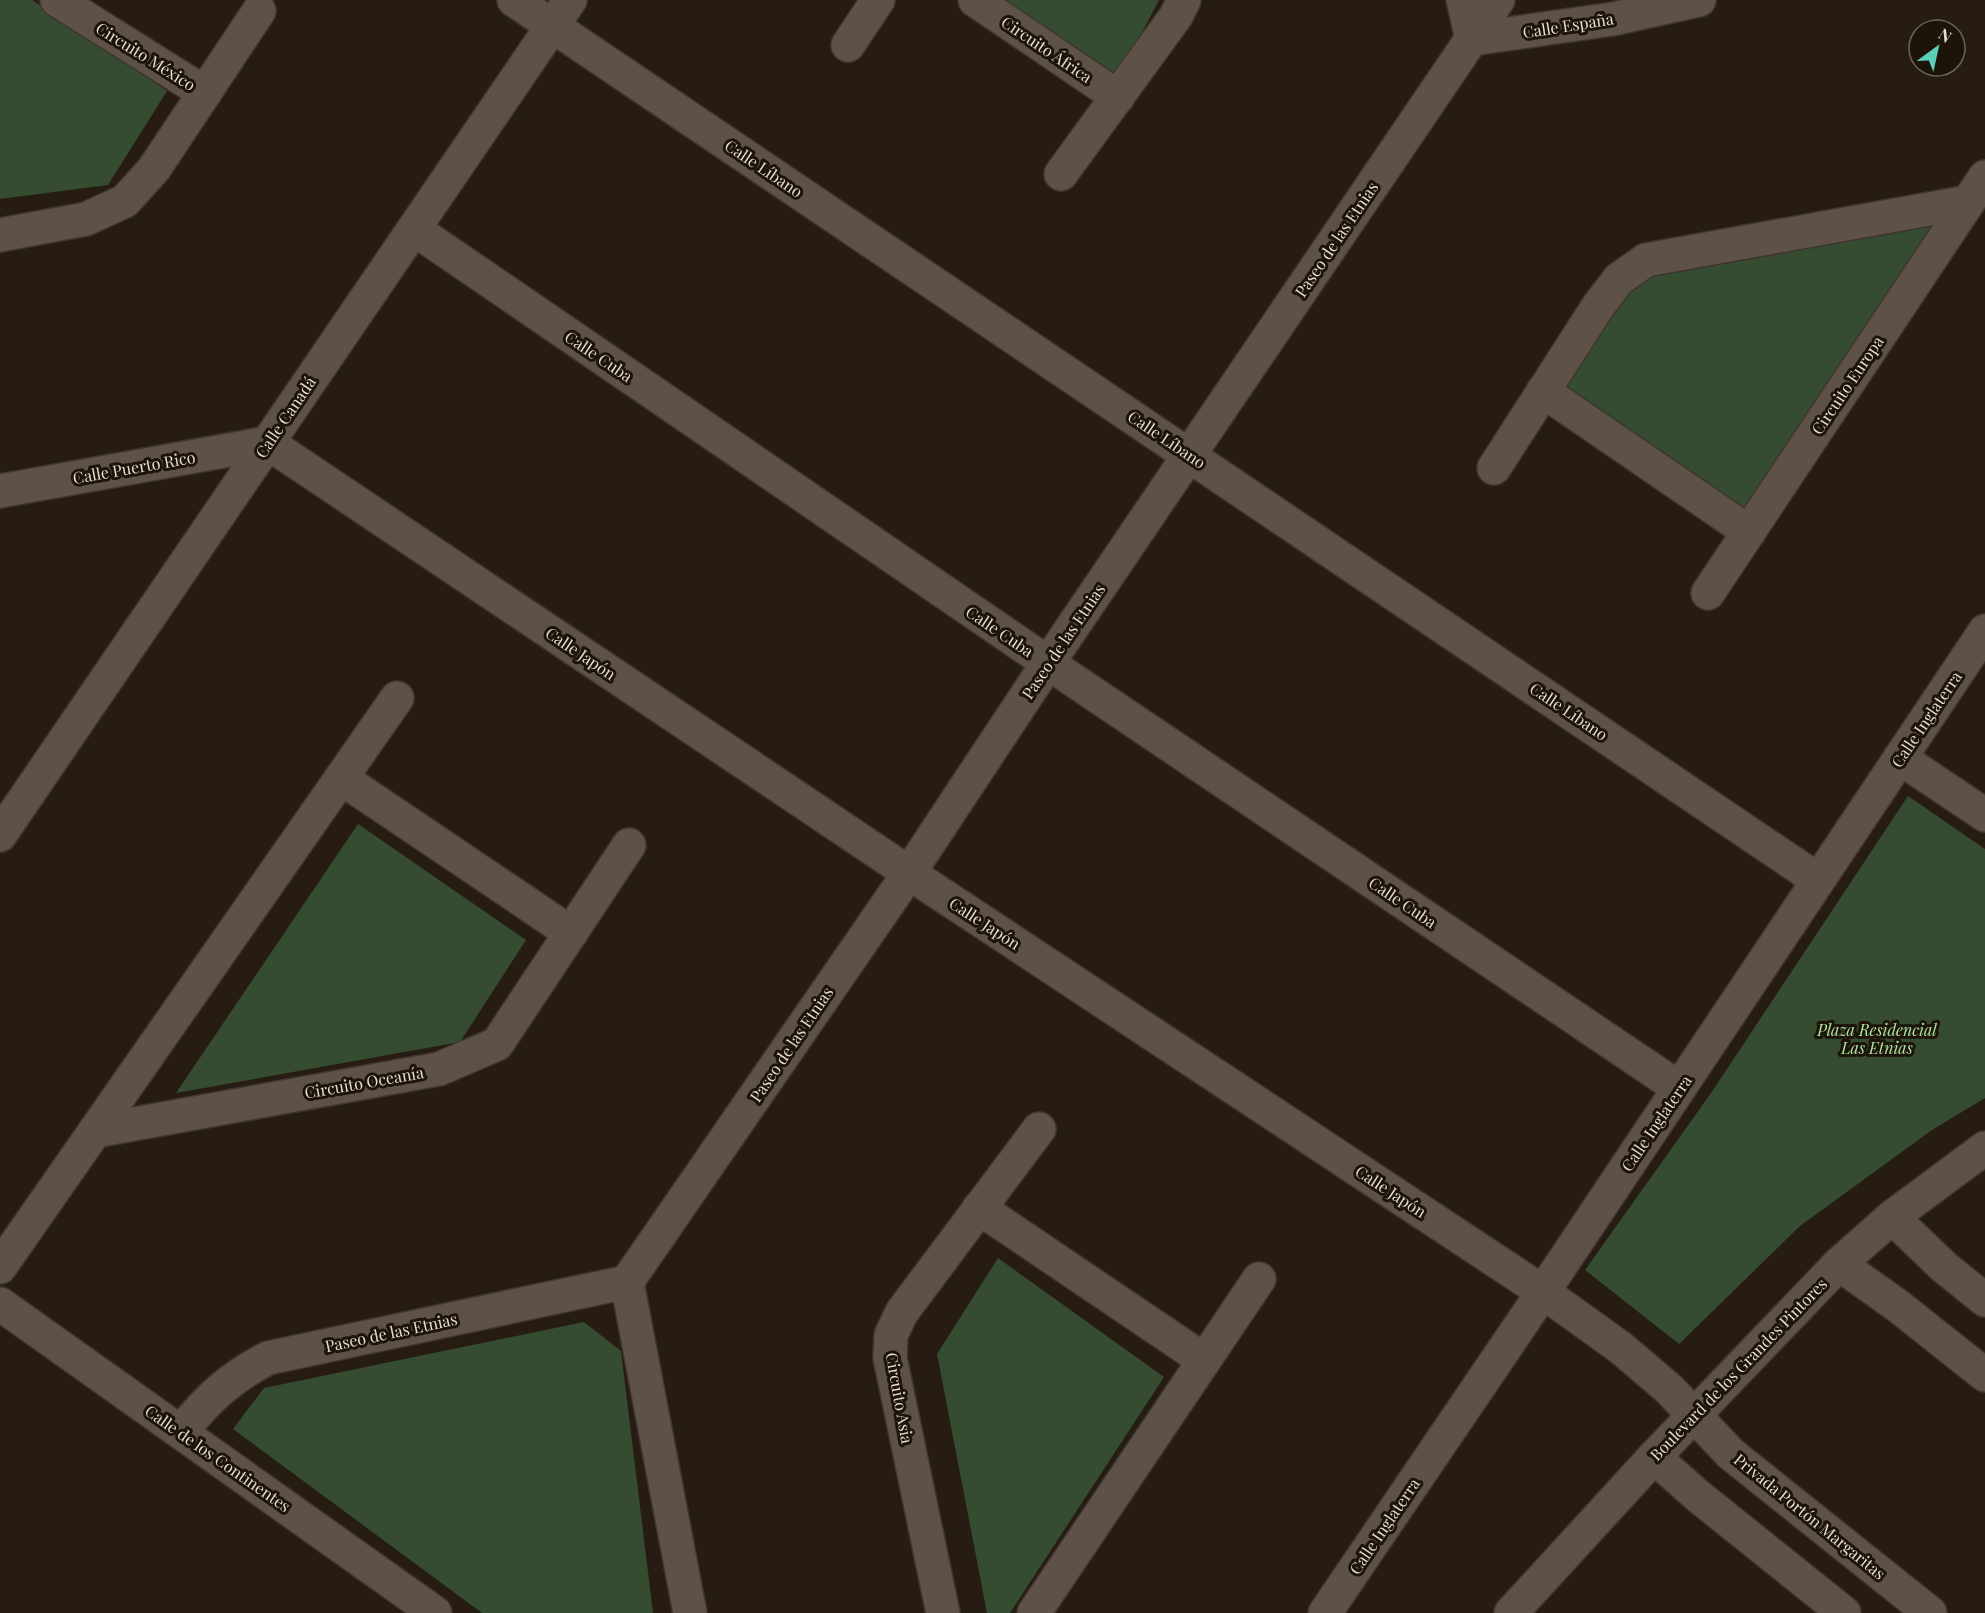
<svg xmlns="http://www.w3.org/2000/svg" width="1985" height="1613" font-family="'Playfair Display',serif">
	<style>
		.green { fill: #364c31 }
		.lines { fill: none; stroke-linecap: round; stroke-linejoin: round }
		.minor-casing { stroke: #3e3530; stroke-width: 36 }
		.minor { stroke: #5e5247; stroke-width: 33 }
		.labels { text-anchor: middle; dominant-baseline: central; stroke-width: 6; stroke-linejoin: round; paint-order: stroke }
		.street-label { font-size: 16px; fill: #e4ddd6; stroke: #1c1309 }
		.park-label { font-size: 16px; font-style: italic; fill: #afe5a2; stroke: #1c1309 }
	</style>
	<rect width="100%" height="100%" fill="#261c12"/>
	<!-- green -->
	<g class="green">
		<polygon points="0,0 32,0 167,91 108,185 0,199"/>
		<polygon points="997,0 1159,0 1119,77"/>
		<polygon points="1940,220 1746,516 1562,386 1638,276"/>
		<polygon points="1908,796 1985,849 1985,1098 1932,1130 1800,1226 1679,1344 1585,1270 1711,1093"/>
		<polygon points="358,824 526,940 460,1042 176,1093"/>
		<polygon points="998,1258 1164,1377 1010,1613 987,1613 937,1354"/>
		<polygon points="584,1322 621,1351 653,1613 482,1613 233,1429 264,1388"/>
	</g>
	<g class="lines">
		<!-- minor casing -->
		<g class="minor-casing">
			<g id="minor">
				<polyline points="57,0 205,93"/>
				<polyline points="514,0 1818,880"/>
				<polyline points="975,0 1118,97"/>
				<polyline points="1463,0 1472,39 1613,19 1699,0"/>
				<polyline points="848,45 878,0"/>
				<polyline points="1061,174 1176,16 1184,0"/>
				<polyline points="414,229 1048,663 1679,1088"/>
				<polyline points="0,235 86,219 125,201 154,169 259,11"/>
				<polyline points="1543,391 1749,532"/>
				<polyline points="1494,468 1599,305 1619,279 1646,260 1968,202"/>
				<polyline points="0,491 268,443 909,873 1543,1292 1621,1348 1669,1389 1731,1454 1930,1613"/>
				<polyline points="1708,593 1985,177"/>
				<polyline points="1900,758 1985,815"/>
				<polyline points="341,778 571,933"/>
				<polyline points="0,835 570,0"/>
				<polyline points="95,1131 439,1069 497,1044 629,845"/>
				<polyline points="979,1208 1204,1360"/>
				<polyline points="1892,1217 1944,1267 1985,1300"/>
				<polyline points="1839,1264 1898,1306 1985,1375"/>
				<polyline points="0,1267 397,698"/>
				<polyline points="627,1282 690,1613"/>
				<polyline points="0,1304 435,1613"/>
				<path d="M181,1432C208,1398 230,1378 268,1358L627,1282L909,873L1048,663L1498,0"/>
				<polyline points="1654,1457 1698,1496 1844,1613"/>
				<polyline points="943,1613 890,1358 891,1335 902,1312 1039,1129"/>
				<polyline points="1034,1613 1259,1279"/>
				<polyline points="1325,1613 1543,1292 1985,631"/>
				<polyline points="1511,1613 1654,1457 1839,1264 1892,1217 1985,1148"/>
			</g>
		</g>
		<!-- minor -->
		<use href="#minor" class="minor"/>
	</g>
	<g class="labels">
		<!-- street labels -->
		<g class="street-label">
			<text transform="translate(1568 25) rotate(-9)">Calle España</text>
			<text transform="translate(1047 49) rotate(34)">Circuito África</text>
			<text transform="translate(146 56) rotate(32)">Circuito México</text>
			<text transform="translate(764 168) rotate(34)">Calle Líbano</text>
			<text transform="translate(1336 239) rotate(-56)">Paseo de las Etnias</text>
			<text transform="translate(599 356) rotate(34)">Calle Cuba</text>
			<text transform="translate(1847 385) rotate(-56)">Circuito Europa</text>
			<text transform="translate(285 417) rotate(-56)">Calle Canadá</text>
			<text transform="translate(1167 439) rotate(34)">Calle Líbano</text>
			<text transform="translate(134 467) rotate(-10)">Calle Puerto Rico</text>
			<text transform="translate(1000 631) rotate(34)">Calle Cuba</text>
			<text transform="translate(1063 641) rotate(-56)">Paseo de las Etnias</text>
			<text transform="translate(581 653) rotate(34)">Calle Japón</text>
			<text transform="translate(1569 711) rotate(34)">Calle Líbano</text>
			<text transform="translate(1926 719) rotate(-56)">Calle Inglaterra</text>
			<text transform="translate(1403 902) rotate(34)">Calle Cuba</text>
			<text transform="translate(985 923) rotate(33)">Calle Japón</text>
			<text transform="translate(791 1044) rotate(-56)">Paseo de las Etnias</text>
			<text transform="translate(364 1082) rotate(-10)">Circuito Oceanía</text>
			<text transform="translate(1656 1123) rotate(-56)">Calle Inglaterra</text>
			<text transform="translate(1391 1191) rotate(33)">Calle Japón</text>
			<text transform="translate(391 1332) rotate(-12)">Paseo de las Etnias</text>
			<text transform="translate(1738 1369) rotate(-46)">Boulevard de los Grandes Pintores</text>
			<text transform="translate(900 1398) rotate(80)">Circuito Asia</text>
			<text transform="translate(218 1458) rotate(35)">Calle de los Continentes</text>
			<text transform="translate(1810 1516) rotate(39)">Privada Portón Margaritas</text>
			<text transform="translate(1384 1526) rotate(-56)">Calle Inglaterra</text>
		</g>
		<!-- park labels -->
		<g class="park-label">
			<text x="1877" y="1029">Plaza Residencial<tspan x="1877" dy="18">Las Etnias</tspan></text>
		</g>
	</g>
	<!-- north arrow -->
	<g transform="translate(1937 48) rotate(33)"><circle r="28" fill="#1c1309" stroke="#6c645b" stroke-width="1.5"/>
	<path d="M0-4.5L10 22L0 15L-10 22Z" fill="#5dceb9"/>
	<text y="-9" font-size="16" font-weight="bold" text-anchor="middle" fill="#e4ddd6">N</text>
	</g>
</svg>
